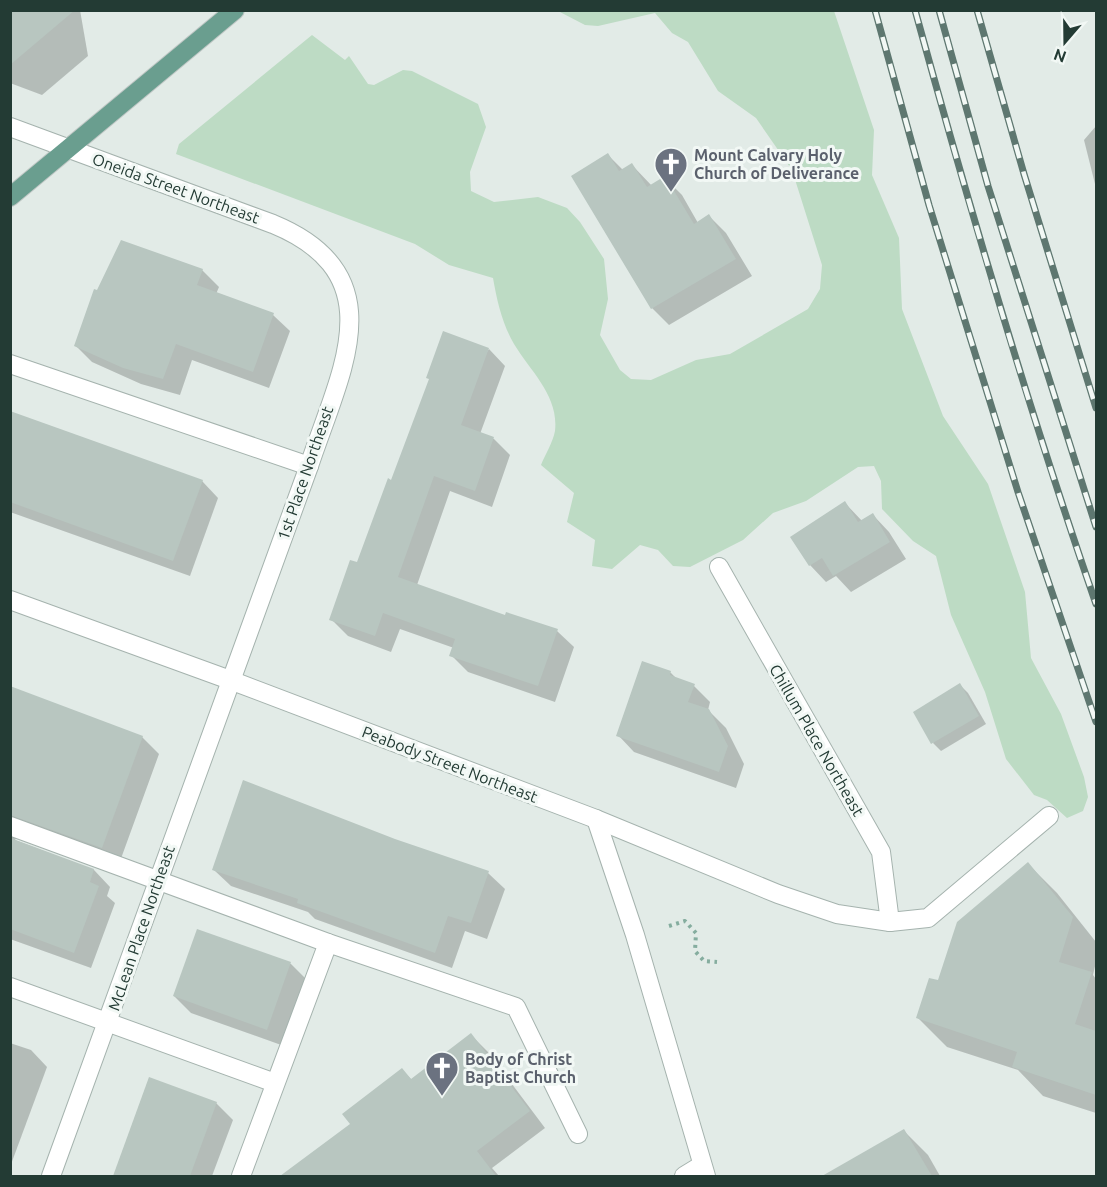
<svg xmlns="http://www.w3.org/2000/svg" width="1107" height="1187" font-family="Ubuntu,sans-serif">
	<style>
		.green { fill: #bddbc4 }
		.shadow { fill: #0003 }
		.building { fill: #b8c6c0 }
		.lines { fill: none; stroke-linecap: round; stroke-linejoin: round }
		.lane-casing { stroke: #a5b3ae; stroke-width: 20 }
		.street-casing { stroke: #a5b3ae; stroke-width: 20 }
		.primary-casing { stroke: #c1c8c6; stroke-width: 20 }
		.path { stroke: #85ad9f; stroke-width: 4; stroke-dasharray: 3 4.5; stroke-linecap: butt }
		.lane { stroke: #fff; stroke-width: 18 }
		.street { stroke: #fff; stroke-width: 18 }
		.primary { stroke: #6a9e8f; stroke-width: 18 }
		.rail-casing { stroke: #5e7770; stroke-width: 7 }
		.rail { stroke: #f2f8f5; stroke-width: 4.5; stroke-dasharray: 14; stroke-linecap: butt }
		.labels { text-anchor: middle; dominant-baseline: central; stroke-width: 6; stroke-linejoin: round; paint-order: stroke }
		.worship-label { font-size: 16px; font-weight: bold; fill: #5b616d; stroke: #f2f8f5; text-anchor: start }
		.street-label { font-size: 16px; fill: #233b34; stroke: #f2f8f5 }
	</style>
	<rect width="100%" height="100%" fill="#e2ebe7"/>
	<!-- green -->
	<path class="green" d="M558,11H834L874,130L872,175L899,238L902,309L943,416L988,484L1025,592L1031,658L1061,714L1084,777L1088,797L1083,811L1067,818L1047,800L1034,795L1006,759L985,692L951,615L936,556L913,541L882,509L881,481L874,466L858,467L806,501L773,513L743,540L690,567L673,566L658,550L640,545L612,569L592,566L595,540L567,522L574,493L541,465C545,455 553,442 555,431C559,396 531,372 514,344C502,323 497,301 493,278L449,265L415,244L176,154L179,144L312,35L345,60L349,56L368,84L374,85L403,70L412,71L478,104L486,127L470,172L471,191L494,202L538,197L567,208L580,222L604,259L608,299L600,335L620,370L631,379L651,380L696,360L730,354L808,309L820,289L822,265L792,170L756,118L718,91L688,42L672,33L655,13L598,26L585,25Z"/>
	<!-- shadow -->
	<g class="shadow">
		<polygon points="10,10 80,10 88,56 42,95 10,83"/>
		<polygon points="1096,126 1096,188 1084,140"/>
		<polygon points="608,155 623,170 632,165 652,186 665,178 682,195 698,223 709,216 726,233 752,276 669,325 652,308 573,176"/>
		<polygon points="202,270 219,287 216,294 273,315 290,331 269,388 192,360 180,395 141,384 92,362 75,345"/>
		<polygon points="489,349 505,366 480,434 494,439 510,455 492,507 450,491 417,585 506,617 507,614 557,631 574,647 555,702 468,672 451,655 454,648 400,629 391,652 348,636 331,619 358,564 392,482"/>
		<polygon points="10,413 202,481 218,498 190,576 10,512"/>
		<polygon points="845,503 863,522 873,515 889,532 906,559 851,592 836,576 826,582 810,565"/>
		<polygon points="643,662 671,673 678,680 694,686 710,702 708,710 726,728 744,764 736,788 634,752 618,735"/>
		<polygon points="960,685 968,693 986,724 941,751 933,743"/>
		<polygon points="10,688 142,737 159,754 119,864 20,833 15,840 94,870 110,887 107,896 115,903 91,968 10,939"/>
		<polygon points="395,840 488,873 505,889 487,939 465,931 452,968 315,919 308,912 231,886 214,870"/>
		<polygon points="1028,864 1057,893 1096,942 1096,962 1093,975 1096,979 1096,1113 1043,1096 1018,1070 947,1047 918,1018 939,982"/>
		<polygon points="198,931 291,964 307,980 284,1046 191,1013 174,996"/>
		<polygon points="471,1035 488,1052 545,1128 492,1168 499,1176 297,1176 292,1169 352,1124 402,1070 412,1080"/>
		<polygon points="10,1043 31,1050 47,1067 10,1167"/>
		<polygon points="150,1079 216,1103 233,1120 212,1176 114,1176"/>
		<polygon points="904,1131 928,1155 940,1176 828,1176"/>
	</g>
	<!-- building -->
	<g class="building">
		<polygon points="10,10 75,10 10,65"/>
		<polygon points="608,153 619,171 632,163 647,187 665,176 694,224 709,214 736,259 651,309 571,176"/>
		<polygon points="121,240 203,269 197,285 274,313 253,372 176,344 163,379 123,368 74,346 94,289 97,290"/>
		<polygon points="443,331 489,348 461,425 494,437 475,491 434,476 398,577 505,615 506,612 558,629 538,686 449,656 455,639 383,613 375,636 329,620 350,560 357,562 388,478 391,480 429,379 426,378"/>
		<polygon points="10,411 203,480 173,561 10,502"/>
		<polygon points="845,501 858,522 873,513 890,542 833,576 822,558 809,566 790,537"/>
		<polygon points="642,661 671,671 670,675 695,684 688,702 709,709 728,746 719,772 616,736"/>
		<polygon points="960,683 979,716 931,744 913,712"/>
		<polygon points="10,686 143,736 102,848 10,815"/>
		<polygon points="243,780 395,839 489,871 471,923 448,916 435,953 297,903 298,899 212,870"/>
		<polygon points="10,838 94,869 90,882 99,886 74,953 10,929"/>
		<polygon points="1028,862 1073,917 1059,962 1092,972 1075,1024 1096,1031 1096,1095 1012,1067 1017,1052 916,1018 929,978 938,980 957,922"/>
		<polygon points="197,929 291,962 267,1030 173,996"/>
		<polygon points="471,1033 530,1111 477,1151 496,1176 280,1176 350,1124 342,1114 402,1068 411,1079"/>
		<polygon points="149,1077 217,1102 190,1176 113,1176"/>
		<polygon points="904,1129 932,1176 822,1176"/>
	</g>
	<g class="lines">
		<!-- lane casing -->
		<g class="lane-casing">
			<g id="lane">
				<polyline points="10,364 309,466"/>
				<polyline points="10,826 328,943 516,1007 578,1134"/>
				<polyline points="241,1176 328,943"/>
			</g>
		</g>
		<!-- street casing -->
		<g class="street-casing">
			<g id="street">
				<path d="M10,127L273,224C397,275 340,372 309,466L51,1176"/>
				<polyline points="719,567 881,852 890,922"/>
				<polyline points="10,600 230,680 596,819 778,894 837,914 890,922 928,918 1049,816"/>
				<polyline points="596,819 635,935 706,1176"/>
				<polyline points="10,987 275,1083"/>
				<polyline points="684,1176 702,1165"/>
			</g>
		</g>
		<!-- primary casing -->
		<g class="primary-casing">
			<polyline id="primary" points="10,197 235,10"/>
		</g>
		<!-- path -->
		<polyline class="path" points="669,926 685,921 696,933 695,951 704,961 717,962"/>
		<!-- lane -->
		<use href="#lane" class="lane"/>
		<!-- street -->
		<use href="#street" class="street"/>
		<!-- primary -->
		<use href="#primary" class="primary"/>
		<!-- rail casing -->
		<g class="rail-casing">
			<g id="rail">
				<polyline points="875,10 929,205 1018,492 1096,722"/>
				<path d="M915,10C970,210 1028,408 1096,604"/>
				<polyline points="939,10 988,186 1096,527"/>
				<polyline points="977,10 1024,174 1096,408"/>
			</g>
		</g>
		<!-- rail -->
		<use href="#rail" class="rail"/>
	</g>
	<!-- icons -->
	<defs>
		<g id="church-pin" transform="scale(1.725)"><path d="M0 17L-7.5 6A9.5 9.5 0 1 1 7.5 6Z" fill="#6b7280" stroke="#f2f8f5"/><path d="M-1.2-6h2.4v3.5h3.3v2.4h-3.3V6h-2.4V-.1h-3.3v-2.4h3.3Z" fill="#fff"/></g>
	</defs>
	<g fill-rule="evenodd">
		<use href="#church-pin" x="671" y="164"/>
		<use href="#church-pin" x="442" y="1068"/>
	</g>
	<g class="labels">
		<!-- worship labels -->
		<g class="worship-label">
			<text x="694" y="155">Mount Calvary Holy<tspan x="694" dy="18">Church of Deliverance</tspan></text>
			<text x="465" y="1059">Body of Christ<tspan x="465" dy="18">Baptist Church</tspan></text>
		</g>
		<!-- street labels -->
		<g class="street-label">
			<text transform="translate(176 188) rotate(20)">Oneida Street Northeast</text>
			<text transform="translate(305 473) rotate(-71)">1st Place Northeast</text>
			<text transform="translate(817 740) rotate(60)">Chillum Place Northeast</text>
			<text transform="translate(450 764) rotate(21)">Peabody Street Northeast</text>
			<text transform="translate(141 928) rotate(-71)">McLean Place Northeast</text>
		</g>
	</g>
	<!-- border -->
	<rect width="1107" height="1187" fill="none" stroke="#233b34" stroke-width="24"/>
	<!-- north arrow -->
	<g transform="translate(1065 42) rotate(200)" stroke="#f2f8f5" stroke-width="4.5" paint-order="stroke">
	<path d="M0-4.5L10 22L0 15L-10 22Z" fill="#233b34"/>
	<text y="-9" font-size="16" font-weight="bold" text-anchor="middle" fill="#233b34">N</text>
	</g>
</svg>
